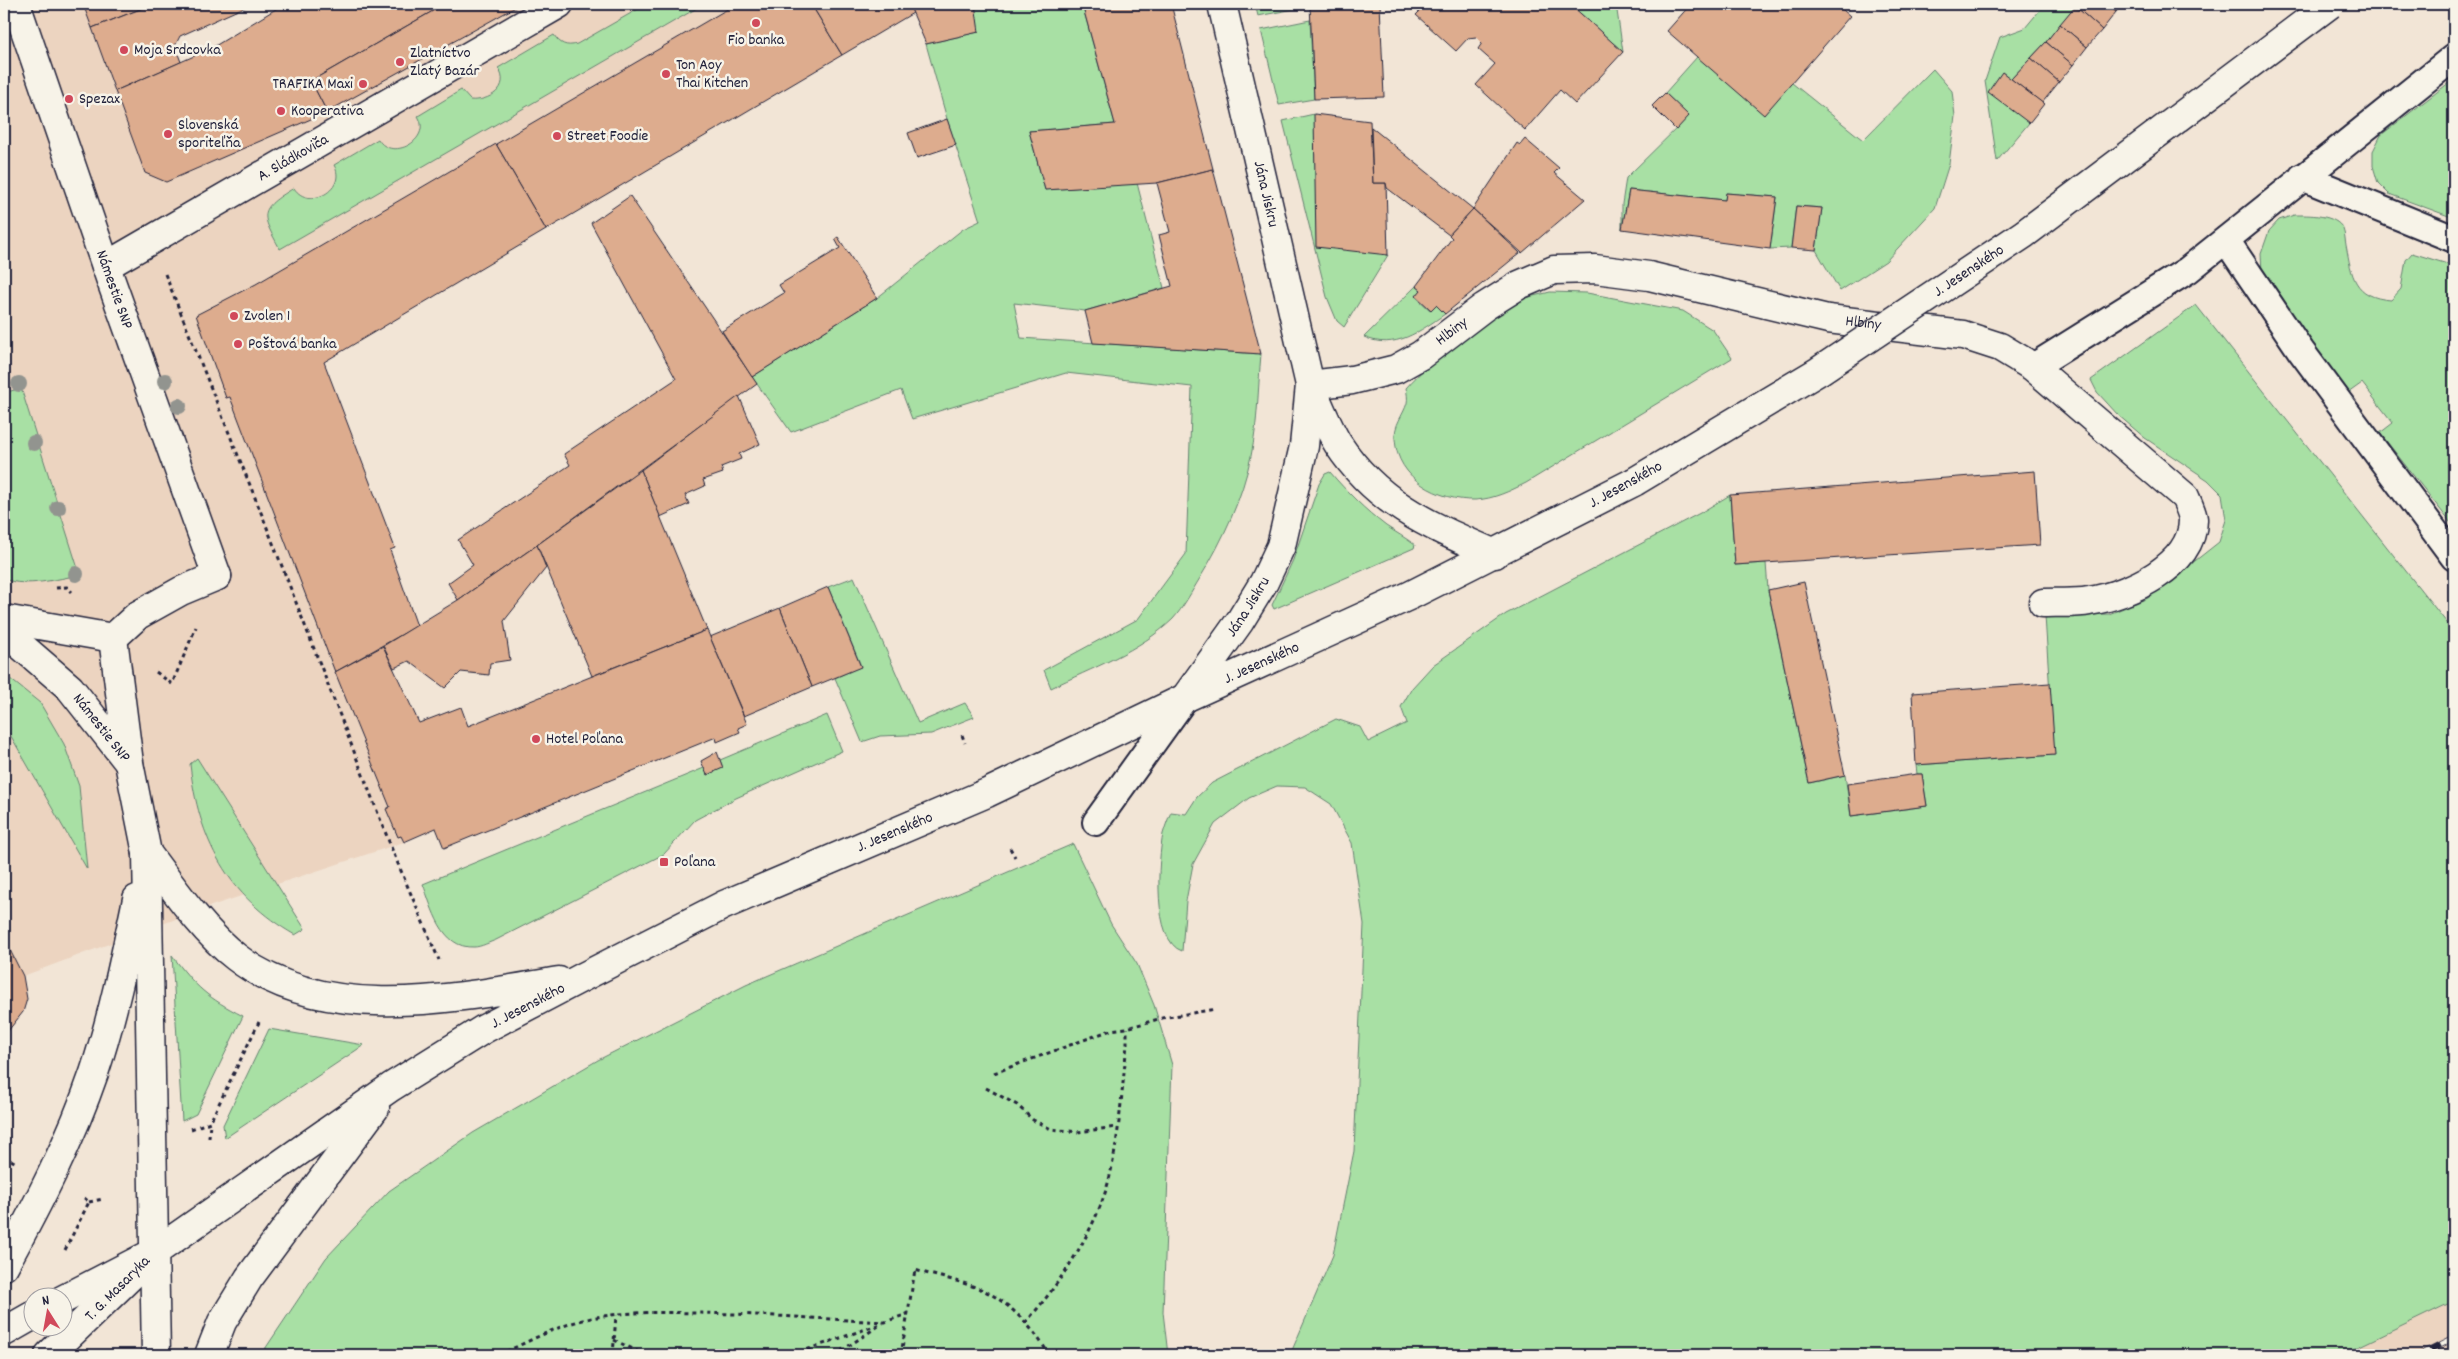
<svg xmlns="http://www.w3.org/2000/svg" width="2458" height="1359" font-family="Dekko,sans-serif">
	<style>
		.built { fill: #ecd4c0 }
		.green { fill: #a8e0a4; stroke: #658170 }
		.building { fill: #ddac8e; stroke: #22223b }
		.lines { fill: none; stroke-linecap: round; stroke-linejoin: round }
		.service-casing { stroke: #22223b; stroke-width: 30 }
		.pedestrian-casing { stroke: #22223b; stroke-width: 31 }
		.minor-casing { stroke: #22223b; stroke-width: 31 }
		.tertiary-casing { stroke: #22223b; stroke-width: 31 }
		.path { stroke: #22223b; stroke-width: 3; stroke-dasharray: 4 4; stroke-linecap: butt }
		.service { stroke: #f7f3e8; stroke-width: 26 }
		.pedestrian { stroke: #f7f3e8; stroke-width: 28 }
		.minor { stroke: #f7f3e8; stroke-width: 28 }
		.tertiary { stroke: #f7f3e8; stroke-width: 28 }
		.rail-casing { stroke: #22223b; stroke-width: 5.5 }
		.rail { stroke: #f7f3e8; stroke-width: 4; stroke-dasharray: 11; stroke-linecap: butt }
		.tertiary-bridge-casing { stroke: #22223b; stroke-width: 31; stroke-linecap: butt }
		.tertiary-bridge { stroke: #f7f3e8; stroke-width: 28 }
		.tree { fill: #92948f }
		.poi-dot { fill: #d1495b; stroke: #f7f3e8; stroke-width: 2 }
		.labels { text-anchor: middle; dominant-baseline: central; stroke-width: 5; stroke-linejoin: round; paint-order: stroke }
		.poi-label { font-size: 16px; fill: #22223b; stroke: #f7f3e8; text-anchor: start }
		.street-label { font-size: 16px; fill: #22223b; stroke: #f7f3e8 }
	</style>
	<rect width="100%" height="100%" fill="#f2e5d6"/>
	<filter id="ink" filterUnits="userSpaceOnUse"><feTurbulence type="fractalNoise" baseFrequency=".02" numOctaves="2"/><feDisplacementMap in="SourceGraphic" scale="10" xChannelSelector="R" yChannelSelector="G"/><feConvolveMatrix kernelMatrix="1 2 1 2 8 2 1 2 1" color-interpolation-filters="sRGB"/></filter>
	<g filter="url(#ink)">
		<!-- built -->
		<g class="built">
			<polygon points="4,4 83,4 145,172 166,182 327,111 522,4 737,4 255,285 226,398 230,397 339,682 404,842 208,907 23,976 4,938"/>
			<polygon points="2454,1301 2454,1355 2342,1355"/>
		</g>
		<!-- green -->
		<g class="green">
			<path d="M647,4H704L280,249C261,214 257,210 294,188C309,211 348,189 334,165L378,139C391,162 433,140 418,116L461,90L470,100C488,102 512,88 498,68L554,35C560,44 566,47 577,44Z"/>
			<path d="M975,4H1082L1115,124L1029,131L1045,190L1137,183L1164,288L1085,311L1014,303L1021,338L1261,354C1258,387 1258,423 1251,456C1242,499 1223,540 1200,578C1192,591 1183,608 1173,619C1140,651 1092,668 1051,688L1044,670L1138,619L1186,554L1192,387L1066,373L912,419L901,390L791,432L752,377L877,298L963,229L980,221L947,119L926,44L978,32Z"/>
			<polygon points="1255,4 1310,4 1310,6 1258,16"/>
			<polygon points="1570,4 1616,4 1623,52"/>
			<polygon points="2045,4 2077,4 2046,42 2011,79 2002,72 2029,123 1997,161 1985,81 2000,37 2025,28"/>
			<polygon points="1310,20 1314,99 1279,105 1261,30"/>
			<polygon points="1697,57 1792,83 1863,140 1933,69 1952,91 1955,116 1949,164 1935,208 1886,261 1840,291 1816,250 1822,208 1796,206 1791,248 1770,249 1777,197 1726,193 1725,200 1629,190 1622,229 1622,204 1626,178 1689,116 1665,93"/>
			<polygon points="2454,79 2454,175 2449,187 2454,194 2454,218 2389,194 2378,183 2373,166 2373,151 2381,135"/>
			<polygon points="1314,114 1388,255 1344,327 1337,321 1327,297 1283,121"/>
			<path d="M2294,215C2308,215 2336,214 2343,229C2345,234 2345,240 2346,245C2352,276 2353,297 2391,300L2401,289L2406,260L2412,253L2454,266V527L2380,433L2393,423L2362,383L2348,393L2272,296L2262,272L2261,254L2269,231L2279,220Z"/>
			<path d="M1416,286L1421,290L1416,297L1430,310L1436,305L1445,314C1420,331 1395,351 1364,337Z"/>
			<path d="M1550,292L1587,293L1683,311L1713,330L1732,358L1526,483C1510,491 1494,499 1475,500C1439,501 1397,479 1395,439C1394,424 1403,416 1407,403C1408,399 1407,392 1406,388C1432,359 1481,317 1516,301C1526,297 1539,295 1550,292Z"/>
			<path d="M2196,305L2454,632V1301L2342,1355H1290L1333,1255L1354,1151L1364,924L1352,843L1331,804L1305,787L1277,786L1249,798L1215,824L1193,864L1186,901L1182,951C1152,941 1158,860 1163,834C1165,827 1168,819 1171,812L1186,814L1197,797L1212,783L1336,719L1360,727L1368,742L1407,723L1401,707L1412,688L1433,665L1506,614L1700,513L1730,495L1735,565L1766,563L1768,590L1809,783L1845,775L1851,816L1927,806L1922,774H1917L1916,765L2054,755L2045,616L2109,614L2148,598L2219,542L2226,520L2222,494L2208,480L2145,438L2118,415L2097,392L2091,380Z"/>
			<path d="M21,388L80,575C56,579 27,588 4,579V393Z"/>
			<path d="M1330,472C1346,491 1365,510 1386,526C1395,532 1406,538 1415,545L1414,548L1274,609L1272,605L1293,560L1319,484L1325,474Z"/>
			<polygon points="854,577 918,723 965,703 974,717 931,734 880,736 862,742 835,678 861,666 828,587"/>
			<polygon points="4,674 40,703 64,744 79,786 87,869 4,724"/>
			<path d="M827,715L842,751L736,798L695,820L664,854L496,940C490,942 481,947 474,947C441,949 432,907 423,884L704,768H723L720,760Z"/>
			<path d="M197,758L305,929L295,935C228,897 198,839 190,764Z"/>
			<polygon points="1073,844 1111,924 1137,964 1154,1005 1172,1065 1163,1312 1168,1355 261,1355 326,1258 389,1191 473,1133 598,1060 746,985"/>
			<path d="M172,955C195,987 208,998 243,1016L196,1114L182,1121Z"/>
			<polygon points="269,1029 364,1045 225,1138 223,1125"/>
		</g>
		<!-- building -->
		<g class="building">
			<polygon points="83,4 153,4 92,28"/>
			<polygon points="153,4 249,4 249,5 180,36 175,46 181,62 115,91 92,28"/>
			<polygon points="284,4 445,4 311,81 327,112 166,182 145,173 115,91 210,49"/>
			<polygon points="445,4 521,4 327,112 311,81"/>
			<polygon points="736,4 811,4 842,55 546,230 496,144"/>
			<polygon points="811,4 909,4 913,13 842,55"/>
			<polygon points="909,4 975,4 979,32 926,44"/>
			<polygon points="1082,4 1171,4 1213,169 1157,183 1045,190 1029,131 1115,124"/>
			<polygon points="1310,4 1380,4 1384,97 1314,99"/>
			<polygon points="1423,4 1570,4 1623,52 1575,104 1560,90 1525,130 1476,85 1495,64 1478,49 1482,43 1476,37 1468,38 1456,51 1416,15 1423,8"/>
			<polygon points="1691,4 1836,4 1850,16 1764,115 1667,31"/>
			<polygon points="2077,4 2107,4 2116,12 2102,30 2075,6"/>
			<polygon points="2107,4 2123,4 2116,12"/>
			<polygon points="2075,6 2102,30 2087,47 2060,24"/>
			<polygon points="2060,24 2087,47 2073,65 2046,42"/>
			<polygon points="2046,42 2073,65 2059,82 2031,58"/>
			<polygon points="2031,58 2059,82 2042,103 2011,79"/>
			<polygon points="2002,72 2044,104 2029,123 1988,92"/>
			<polygon points="1665,93 1689,116 1676,130 1652,106"/>
			<polygon points="1314,114 1370,121 1373,183 1386,183 1388,255 1316,247"/>
			<polygon points="947,119 956,145 917,158 908,133"/>
			<polygon points="1371,127 1473,209 1449,235 1387,188 1386,183 1373,183"/>
			<polygon points="1525,139 1559,168 1554,173 1585,199 1522,253 1473,209 1517,143 1520,145"/>
			<polygon points="496,144 546,230 324,362 395,548 390,550 417,626 335,672 230,397 226,398 196,315 256,284"/>
			<polygon points="1213,169 1261,354 1093,343 1085,311 1172,286 1159,235 1170,232 1157,183"/>
			<polygon points="1629,190 1725,200 1726,193 1777,197 1770,249 1622,229"/>
			<polygon points="630,196 757,384 537,545 458,600 448,583 473,565 458,540 570,465 564,454 676,379 591,223"/>
			<polygon points="1796,206 1822,208 1816,250 1791,248"/>
			<polygon points="1473,209 1520,253 1445,314 1436,305 1431,310 1416,296 1421,290 1416,286 1452,238 1449,235"/>
			<polygon points="838,237 877,298 752,377 722,331 784,293 779,285 840,248 835,239"/>
			<polygon points="739,396 760,444 739,454 741,459 721,467 723,473 703,480 705,486 685,495 689,504 660,517 641,470"/>
			<polygon points="641,470 707,630 592,676 537,545"/>
			<polygon points="2035,471 2040,545 1735,565 1730,495"/>
			<polygon points="537,545 546,568 504,621 510,660 490,663 489,675 461,672 445,688 409,661 394,668 383,646 458,600"/>
			<polygon points="1804,582 1845,775 1809,783 1768,590"/>
			<polygon points="828,587 861,667 812,687 780,608"/>
			<polygon points="780,608 812,687 744,716 710,637"/>
			<polygon points="707,630 747,724 738,728 740,732 717,742 716,737 444,848 436,828 404,842 401,836 398,837 386,809 390,807 335,672 383,646 419,723 461,707 468,726"/>
			<polygon points="2050,683 2055,755 1916,765 1912,693"/>
			<polygon points="717,752 723,768 707,775 701,761"/>
			<polygon points="1917,774 1922,774 1927,806 1851,816 1847,784"/>
			<polygon points="4,938 23,976 27,999 23,1012 4,1036"/>
		</g>
		<g class="lines">
			<!-- service casing -->
			<g class="service-casing">
				<g id="service">
					<polyline points="2302,177 2454,239"/>
					<polyline points="2226,240 2301,351 2454,557"/>
					<polyline points="2033,367 2188,270 2454,57"/>
					<polyline points="1096,822 1185,698"/>
				</g>
			</g>
			<!-- pedestrian casing -->
			<g class="pedestrian-casing">
				<g id="pedestrian">
					<path id="s1" d="M16,4L111,281L217,576"/>
					<path id="s2" d="M106,266L559,4"/>
				</g>
			</g>
			<!-- minor casing -->
			<g class="minor-casing">
				<g id="minor">
					<path id="s3" d="M1222,4L1310,385C1319,404 1327,426 1338,444C1378,505 1431,526 1495,554"/>
					<path id="s4" d="M1310,385L1352,380L1396,369L1421,355L1484,307L1519,285L1554,270L1595,269L1649,276L1828,319L1963,335L2000,347L2033,367L2185,497C2188,504 2192,512 2193,519C2194,566 2128,595 2089,601C2074,604 2058,602 2043,603"/>
					<polyline points="4,619 113,638"/>
					<path id="s5" d="M4,631L70,688L129,763"/>
					<polyline points="113,638 129,763 147,853"/>
					<polyline points="113,638 138,615 181,591 217,576"/>
					<path id="s6" d="M1185,698L1240,621L1264,582L1281,546L1304,446L1310,385"/>
				</g>
			</g>
			<!-- tertiary casing -->
			<g class="tertiary-casing">
				<g id="tertiary">
					<polyline points="147,853 156,1355"/>
					<path d="M147,853C172,886 203,932 236,957C325,1026 457,998 559,981"/>
					<path d="M4,1266C38,1204 71,1140 94,1073C113,1016 125,957 137,899"/>
					<path id="s7" d="M62,1300L155,1252L391,1087L484,1029L583,977L724,905L987,793L1185,698L1411,595L1634,482"/>
					<polyline points="4,1332 32,1316"/>
					<polyline points="49,1355 136,1271"/>
					<polyline points="209,1355 222,1322 249,1278 375,1108"/>
				</g>
			</g>
			<!-- path -->
			<g class="path">
				<polyline points="165,274 264,520 393,852 439,960"/>
				<polyline points="56,588 67,587 72,592"/>
				<polyline points="156,672 172,684 196,627"/>
				<polyline points="962,735 965,743"/>
				<polyline points="1010,848 1015,857"/>
				<polyline points="994,1073 1111,1030 1127,1028 1162,1018 1216,1009"/>
				<polyline points="986,1088 1017,1105 1033,1120 1051,1129 1078,1132 1116,1127"/>
				<polyline points="191,1129 210,1122 259,1022"/>
				<polyline points="209,1138 210,1122"/>
				<polyline points="4,1156 16,1163"/>
				<polyline points="89,1202 103,1199"/>
				<polyline points="65,1250 89,1202 83,1197"/>
				<path d="M1025,1323C1061,1283 1100,1224 1111,1171C1120,1130 1122,1086 1127,1045V1028"/>
				<polyline points="614,1340 645,1355"/>
				<path d="M499,1355C525,1343 551,1329 579,1321C616,1311 658,1312 696,1313C759,1314 822,1319 885,1322L907,1314"/>
				<polyline points="613,1355 616,1315"/>
				<polyline points="792,1355 883,1323"/>
				<polyline points="835,1355 880,1325"/>
				<path d="M901,1355L915,1270C935,1276 956,1280 975,1287C1005,1297 1034,1328 1049,1355"/>
			</g>
			<!-- service -->
			<use href="#service" class="service"/>
			<!-- pedestrian -->
			<use href="#pedestrian" class="pedestrian"/>
			<!-- minor -->
			<use href="#minor" class="minor"/>
			<!-- tertiary -->
			<use href="#tertiary" class="tertiary"/>
			<!-- rail casing -->
			<g class="rail-casing">
				<polyline id="rail" points="2420,1355 2454,1338"/>
			</g>
			<!-- rail -->
			<use href="#rail" class="rail"/>
			<!-- tertiary-bridge casing -->
			<g class="tertiary-bridge-casing">
				<g id="tertiary-bridge">
					<path id="s8" d="M1634,482L1819,371L2024,234L2330,4"/>
				</g>
			</g>
			<!-- tertiary-bridge -->
			<use href="#tertiary-bridge" class="tertiary-bridge"/>
		</g>
		<!-- trees -->
		<g class="tree">
			<circle cx="165" cy="381" r="8"/>
			<circle cx="19" cy="384" r="8"/>
			<circle cx="179" cy="406" r="8"/>
			<circle cx="34" cy="443" r="8"/>
			<circle cx="58" cy="508" r="8"/>
			<circle cx="76" cy="574" r="8"/>
		</g>
	</g>
	<!-- markers -->
	<g class="poi-dot">
		<circle cx="756" cy="23" r="5"/>
		<circle cx="124" cy="50" r="5"/>
		<circle cx="400" cy="62" r="5"/>
		<circle cx="666" cy="74" r="5"/>
		<circle cx="363" cy="84" r="5"/>
		<circle cx="69" cy="99" r="5"/>
		<circle cx="281" cy="111" r="5"/>
		<circle cx="168" cy="134" r="5"/>
		<circle cx="557" cy="136" r="5"/>
		<circle cx="234" cy="316" r="5"/>
		<circle cx="238" cy="344" r="5"/>
		<circle cx="536" cy="739" r="5"/>
		<rect x="659" y="857" width="10" height="10" rx="2.5"/>
	</g>
	<g class="labels">
		<!-- poi labels -->
		<g class="poi-label">
			<text x="756" y="40" text-anchor="middle">Fio banka</text>
			<text x="134" y="50">Moja Srdcovka</text>
			<text x="410" y="53">Zlatníctvo<tspan x="410" dy="18">Zlatý Bazár</tspan></text>
			<text x="676" y="65">Ton Aoy<tspan x="676" dy="18">Thai Kitchen</tspan></text>
			<text x="353" y="84" text-anchor="end">TRAFIKA Maxi</text>
			<text x="79" y="99">Spezax</text>
			<text x="291" y="111">Kooperativa</text>
			<text x="178" y="125">Slovenská<tspan x="178" dy="18">sporiteľňa</tspan></text>
			<text x="567" y="136">Street Foodie</text>
			<text x="244" y="316">Zvolen 1</text>
			<text x="248" y="344">Poštová banka</text>
			<text x="546" y="739">Hotel Poľana</text>
			<text x="674" y="862">Poľana</text>
		</g>
		<!-- street labels -->
		<g class="street-label">
			<text stroke="none"><textPath href="#s2" startOffset="216">A. Sládkoviča</textPath></text>
			<text stroke="none"><textPath href="#s3" startOffset="195">Jána Jiskru</textPath></text>
			<text stroke="none"><textPath href="#s8" startOffset="396">J. Jesenského</textPath></text>
			<text stroke="none"><textPath href="#s1" startOffset="302">Námestie SNP</textPath></text>
			<text stroke="none"><textPath href="#s4" startOffset="590">Hlbiny</textPath></text>
			<text stroke="none"><textPath href="#s4" startOffset="155">Hlbiny</textPath></text>
			<text transform="translate(1626 485) rotate(-29)">J. Jesenského</text>
			<text stroke="none"><textPath href="#s6" startOffset="111">Jána Jiskru</textPath></text>
			<text stroke="none"><textPath href="#s7" startOffset="1362">J. Jesenského</textPath></text>
			<text stroke="none"><textPath href="#s5" startOffset="138">Námestie SNP</textPath></text>
			<text stroke="none"><textPath href="#s7" startOffset="958">J. Jesenského</textPath></text>
			<text stroke="none"><textPath href="#s7" startOffset="552">J. Jesenského</textPath></text>
			<text transform="translate(118 1289) rotate(-45)">T. G. Masaryka</text>
		</g>
	</g>
	<!-- margin -->
	<rect width="2458" height="1359" fill="none" stroke="#f7f3e8" stroke-width="20"/>
	<rect x="10" y="10" width="2438" height="1339" fill="none" stroke="#22223b" stroke-width="2" filter="url(#ink)"/>
	<!-- north arrow -->
	<g transform="translate(48 1312) rotate(349)"><circle r="24" fill="#f7f3e8" stroke="#a29fa3"/>
	<path d="M0-4L9 19L0 12L-9 19Z" fill="#d1495b"/>
	<text y="-8" font-size="14" font-weight="bold" text-anchor="middle" fill="#22223b">N</text>
	</g>
</svg>
